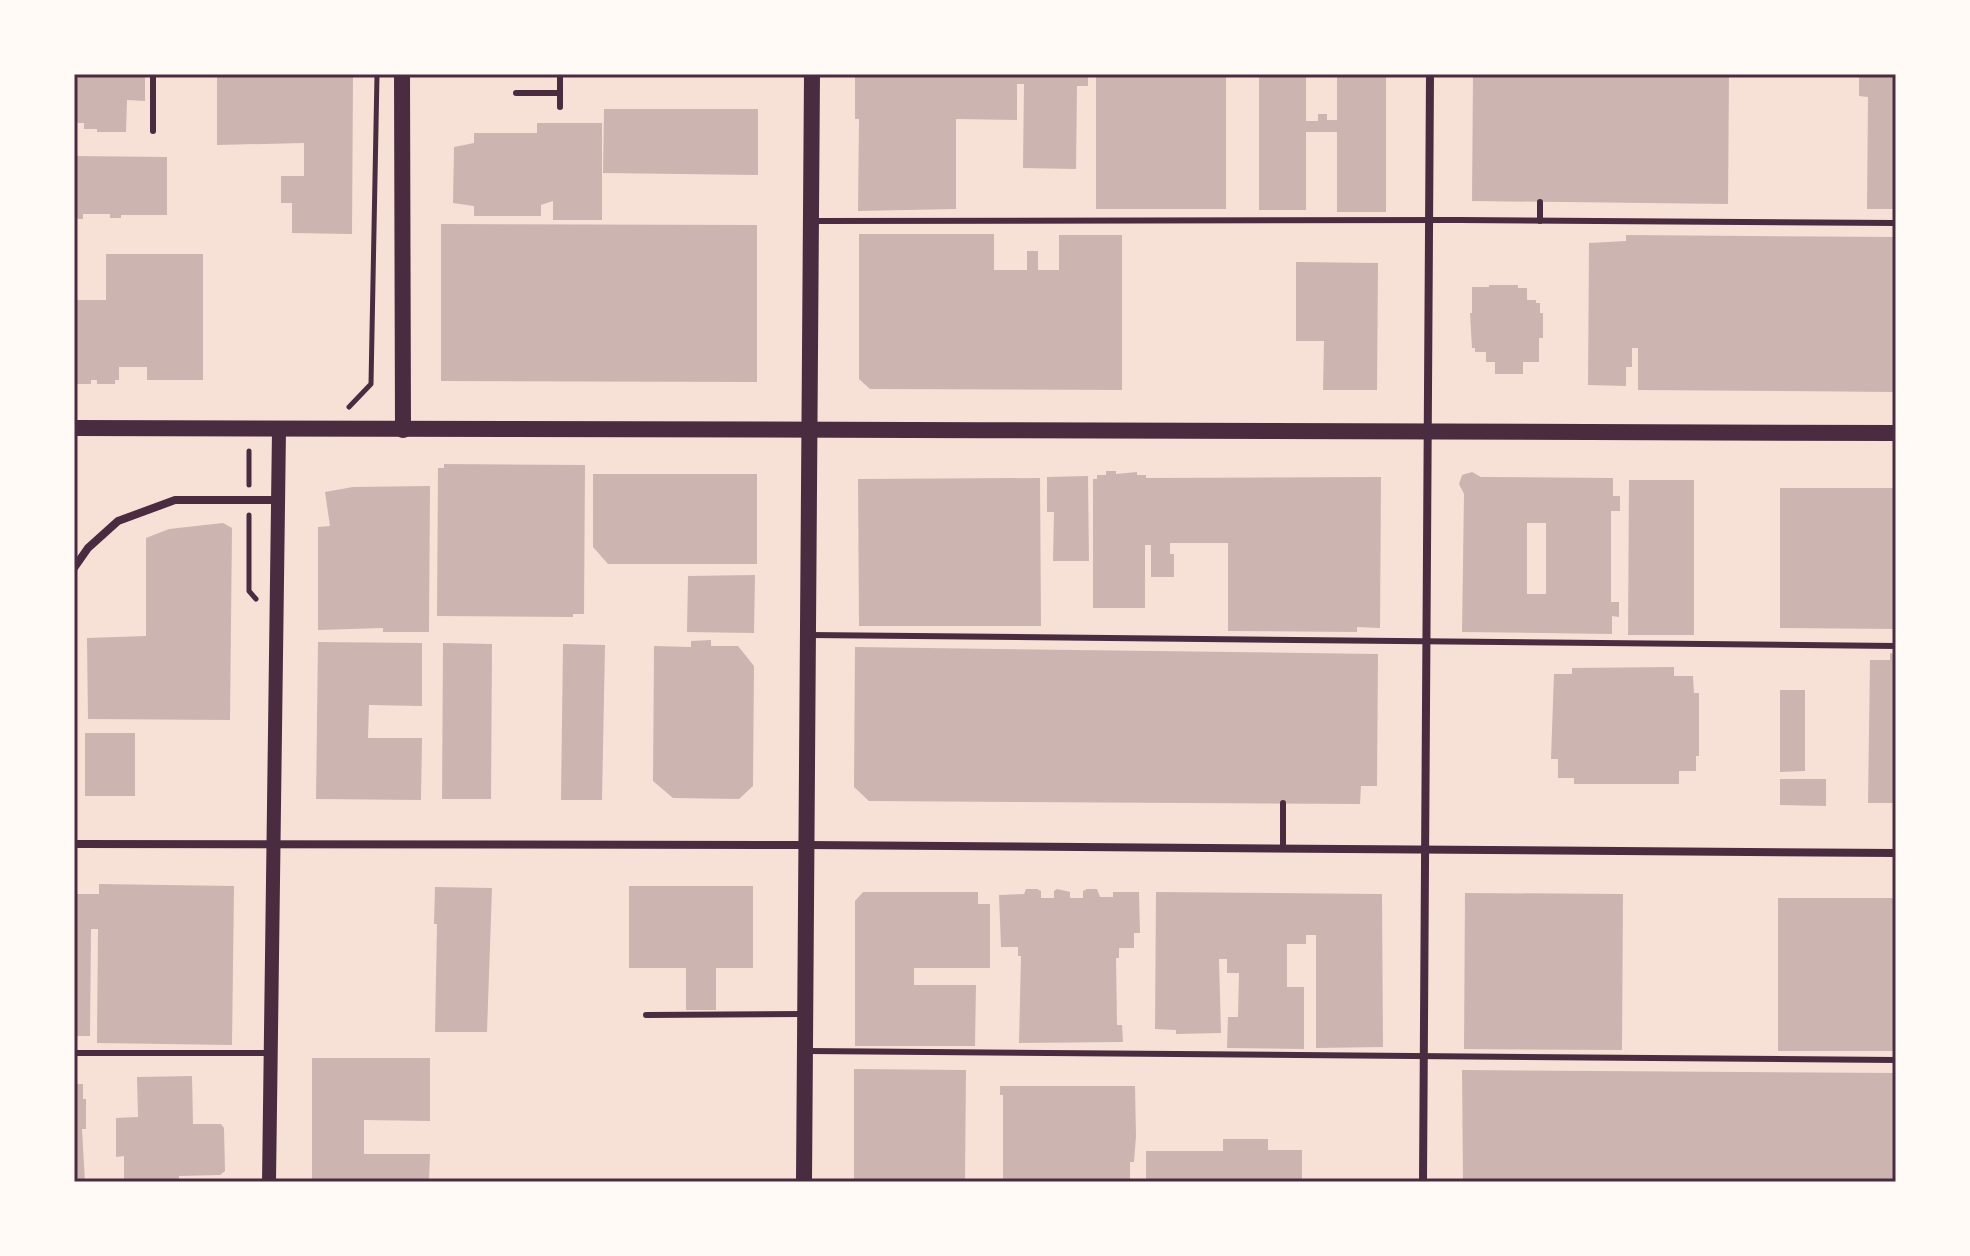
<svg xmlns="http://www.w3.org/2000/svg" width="1970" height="1256" font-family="Barlow,sans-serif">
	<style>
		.building { fill: #ccb4b1; fill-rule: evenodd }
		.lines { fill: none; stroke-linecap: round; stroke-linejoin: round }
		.path { stroke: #4a2c40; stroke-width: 5 }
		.service { stroke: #4a2c40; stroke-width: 6 }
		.minor { stroke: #4a2c40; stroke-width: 8 }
		.tertiary { stroke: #4a2c40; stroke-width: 14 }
		.secondary { stroke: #4a2c40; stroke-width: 16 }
		.neatline { fill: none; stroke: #4a2c40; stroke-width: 3 }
	</style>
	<rect width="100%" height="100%" fill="#f7e1d7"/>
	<!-- building -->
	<g class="building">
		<polygon points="74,74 145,74 145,101 127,100 126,132 97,132 97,129 84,129 84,123 74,123"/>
		<polygon points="217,74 353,74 352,234 292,233 292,203 281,203 281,176 304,176 304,143 217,145"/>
		<polygon points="855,74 1088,74 1088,86 1077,86 1076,169 1023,168 1024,84 1017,84 1017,120 956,119 956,209 858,211 859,119 855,119"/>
		<rect x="1096" y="74" width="130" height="135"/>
		<polygon points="1259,74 1306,74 1306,121 1318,121 1318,114 1327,114 1327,120 1337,120 1337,74 1386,74 1386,212 1337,212 1337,132 1306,132 1306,210 1259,210"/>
		<polygon points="1473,74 1729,74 1728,204 1472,201"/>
		<polygon points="1859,74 1896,74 1896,209 1867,209 1868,97 1859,96"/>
		<polygon points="604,109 758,109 758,175 603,173"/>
		<polygon points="537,123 602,123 602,220 553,220 553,201 541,205 541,216 474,216 474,206 453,203 454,147 474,143 474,133 537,133"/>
		<polygon points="74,156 167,157 167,215 121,215 121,218 110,218 110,214 83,214 83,219 74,219"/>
		<polygon points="441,224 757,225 757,382 441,381"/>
		<polygon points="859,234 994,234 994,270 1027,270 1027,251 1038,251 1038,270 1059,270 1059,235 1122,235 1122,390 870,389 859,379"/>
		<polygon points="1626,235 1896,237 1896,392 1638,390 1638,348 1632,348 1632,367 1626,367 1626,386 1588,385 1589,243 1626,241"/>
		<polygon points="106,254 203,254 203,380 147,380 147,367 119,367 119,380 115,380 115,384 97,384 97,380 91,380 91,384 77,384 77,379 74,379 74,300 106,300"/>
		<polygon points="1296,262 1378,263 1377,390 1323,390 1324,341 1296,341"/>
		<polygon points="1489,285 1518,285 1518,288 1527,288 1527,300 1536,300 1536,303 1540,303 1540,313 1543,313 1543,338 1539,338 1539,362 1523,362 1523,374 1495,374 1495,362 1486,362 1486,352 1475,352 1475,348 1472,348 1470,313 1472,313 1472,287 1489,287"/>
		<polygon points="444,464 585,465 584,614 573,614 573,617 437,616 438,468 444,468"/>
		<polygon points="1106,471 1116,471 1116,474 1137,472 1137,475 1146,475 1146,478 1381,477 1380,628 1357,627 1357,632 1228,631 1228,543 1170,543 1170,554 1174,554 1174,577 1151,577 1151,545 1145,545 1145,608 1093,608 1093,479 1097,479 1097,475 1106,475"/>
		<path d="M1472,472L1481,477L1613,478V496H1620V511H1611V602H1619V617L1612,616V634L1462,632L1464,494L1459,484L1462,475ZM1527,523H1546V594H1527Z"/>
		<polygon points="593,474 757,474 757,564 608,564 593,547"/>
		<polygon points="1088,476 1089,561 1053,561 1054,512 1047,512 1047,477"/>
		<polygon points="1040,478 1041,626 859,626 858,479"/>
		<polygon points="1629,480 1694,480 1694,635 1628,635"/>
		<polygon points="430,486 429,632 383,632 383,628 318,630 318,527 330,526 325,492 353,487"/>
		<polygon points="1780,488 1896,488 1896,629 1780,628"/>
		<polygon points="223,523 232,528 230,720 88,719 87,638 146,636 146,538 169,529"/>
		<polygon points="755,575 754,633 687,632 688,576"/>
		<polygon points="711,640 711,646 738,646 754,666 753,786 739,799 673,798 653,781 654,646 691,647 691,641"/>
		<polygon points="318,642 422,643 422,706 369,705 368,738 422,738 421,800 316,799"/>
		<polygon points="443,643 492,644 491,799 442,799"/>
		<polygon points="563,644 605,645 602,800 561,800"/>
		<polygon points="855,647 1378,654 1377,786 1361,786 1360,804 869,801 854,787"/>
		<polygon points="1890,653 1896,654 1896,803 1868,803 1870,660 1890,660"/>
		<polygon points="1674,667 1674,676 1693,676 1694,693 1699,693 1699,756 1696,756 1696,771 1679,771 1679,784 1574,784 1574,778 1558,778 1558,759 1551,759 1554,674 1572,674 1572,668"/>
		<polygon points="1780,690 1805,690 1805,771 1780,772"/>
		<rect x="85" y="733" width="50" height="63"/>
		<polygon points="1780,779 1826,779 1826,806 1780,805"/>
		<polygon points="99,884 234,886 232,1045 97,1043 98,929 91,929 90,1036 74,1036 74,894 99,894"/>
		<polygon points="629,886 753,886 753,968 716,968 716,1010 686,1010 686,968 629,968"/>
		<polygon points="435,887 492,888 487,1032 435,1032 437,924 434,924"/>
		<polygon points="1026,889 1037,889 1041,891 1041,898 1054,898 1054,891 1057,889 1070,892 1070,898 1083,898 1083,891 1087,889 1097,889 1100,897 1113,897 1113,892 1139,892 1140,933 1134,933 1134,948 1119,948 1119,958 1116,958 1117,1025 1122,1025 1123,1042 1019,1043 1021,956 1018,956 1018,947 1001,947 999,895 1024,894"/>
		<polygon points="863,892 978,892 978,904 990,904 990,968 914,968 914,985 976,985 975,1046 855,1046 855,901"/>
		<polygon points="1156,892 1382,894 1383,1047 1316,1048 1316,935 1306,935 1306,944 1287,944 1287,987 1304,987 1304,1049 1227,1048 1228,1017 1238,1017 1239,973 1227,973 1227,959 1219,959 1221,1033 1176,1034 1176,1030 1155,1029"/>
		<polygon points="1465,893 1623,894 1622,1050 1464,1049"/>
		<rect x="1778" y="898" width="118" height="153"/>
		<polygon points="312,1058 430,1058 430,1121 364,1120 364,1154 430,1154 429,1182 312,1182"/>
		<polygon points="854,1069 966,1070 965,1182 854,1182"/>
		<polygon points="1462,1070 1896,1073 1896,1182 1463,1182"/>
		<polygon points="192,1076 193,1124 221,1124 224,1128 225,1171 220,1175 179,1176 179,1182 124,1182 124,1156 116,1157 116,1118 138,1117 137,1077"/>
		<polygon points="74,1084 83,1084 83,1099 86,1099 86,1129 82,1129 85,1182 74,1182"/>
		<polygon points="1000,1086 1135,1086 1136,1136 1134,1162 1130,1162 1130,1182 1003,1182 1003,1095 1000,1095"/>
		<polygon points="1223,1139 1268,1139 1268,1150 1302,1150 1302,1182 1146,1182 1146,1151 1223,1151"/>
	</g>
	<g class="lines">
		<!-- path -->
		<g class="path">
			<polyline points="349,407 371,384 377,75"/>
			<polyline points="249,451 249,485"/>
			<polyline points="249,515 249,591 256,599"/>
		</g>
		<!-- service -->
		<g class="service">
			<polyline points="153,74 153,131"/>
			<polyline points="560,74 560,107"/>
			<polyline points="516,93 560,93"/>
			<polyline points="1540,202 1540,221"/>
			<polyline points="812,221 1459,220 1896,223"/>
			<polyline points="809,635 1896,646"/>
			<polyline points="1283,803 1283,848"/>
			<polyline points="646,1015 803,1014"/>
			<polyline points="808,1051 1896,1060"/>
			<polyline points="74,1053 270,1053"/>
		</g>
		<!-- minor -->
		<g class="minor">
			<polyline points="74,568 88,548 118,521 175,500 278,500"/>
			<polyline points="74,844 807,845 1896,853"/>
			<polyline points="1423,1182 1430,74"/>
		</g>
		<!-- tertiary -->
		<polyline class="tertiary" points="269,1182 279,430"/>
		<!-- secondary -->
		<g class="secondary">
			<polyline points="402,74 403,430"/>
			<path d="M74,428C681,434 1289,426 1896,433"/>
			<polyline points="804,1182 812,74"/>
		</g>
	</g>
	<!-- border -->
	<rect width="1970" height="1256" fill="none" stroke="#fffaf5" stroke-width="152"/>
	<rect x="76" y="76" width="1818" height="1104" class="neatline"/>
</svg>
